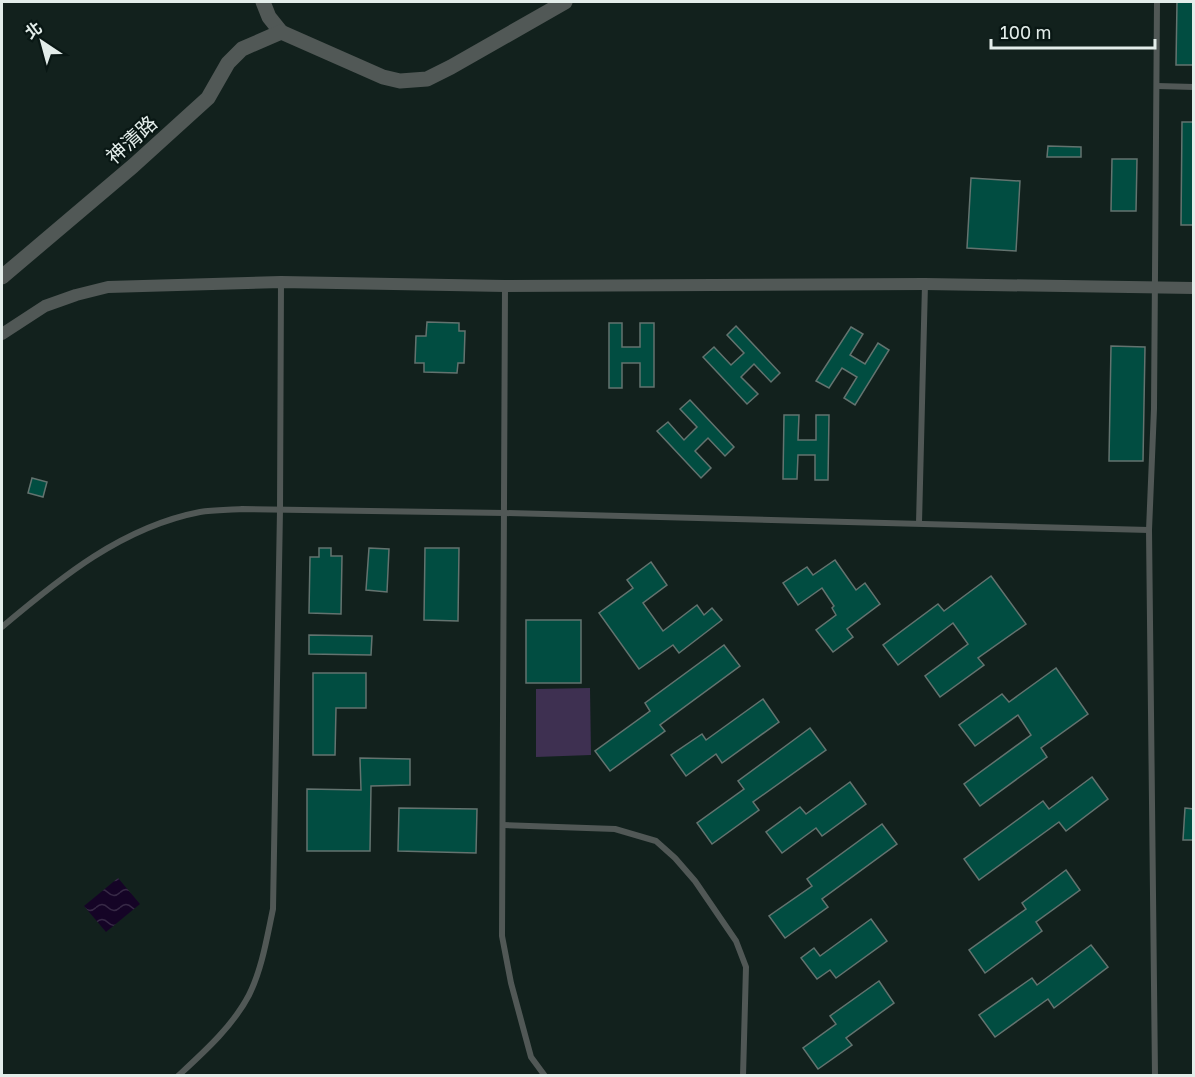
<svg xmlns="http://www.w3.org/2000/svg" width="1195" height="1077" font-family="'Golos Text','Noto Sans TC',sans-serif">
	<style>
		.green { fill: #3e3051 }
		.water { fill: url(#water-waves) }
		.building { fill: #014d41; stroke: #63736f; stroke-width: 1.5 }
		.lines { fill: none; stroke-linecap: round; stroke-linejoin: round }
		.service { stroke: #515856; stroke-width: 6 }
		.minor { stroke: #515856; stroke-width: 12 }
		.tertiary { stroke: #515856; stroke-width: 15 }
		.labels { text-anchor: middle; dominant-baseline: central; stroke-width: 4.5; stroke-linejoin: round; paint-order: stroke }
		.street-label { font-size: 20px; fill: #e3edea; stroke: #091714 }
	</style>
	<defs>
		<pattern id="water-waves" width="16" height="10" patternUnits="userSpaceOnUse" patternTransform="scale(1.5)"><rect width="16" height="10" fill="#150426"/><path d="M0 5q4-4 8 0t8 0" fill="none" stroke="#372946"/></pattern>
	</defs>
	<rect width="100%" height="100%" fill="#12211d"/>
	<!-- green -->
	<polygon class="green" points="590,688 591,755 536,757 536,689"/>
	<!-- water -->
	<polygon class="water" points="118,878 140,904 106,932 84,906"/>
	<!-- building -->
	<g class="building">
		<polygon points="1177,2 1194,2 1194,65 1176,65"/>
		<polygon points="1182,122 1194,122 1194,225 1181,225"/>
		<polygon points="1048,146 1081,147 1081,157 1047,157"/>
		<polygon points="1112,159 1137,159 1136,211 1111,211"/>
		<polygon points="971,178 1020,181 1016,251 967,248"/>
		<polygon points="427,322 459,323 459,331 465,331 464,363 458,363 457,373 424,372 424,363 415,363 416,336 426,336"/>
		<polygon points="609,323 622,323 622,347 640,347 640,323 654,323 654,387 640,387 640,363 622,363 622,388 609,388"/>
		<polygon points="736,326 780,373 771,382 754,364 741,377 758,394 747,404 703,357 714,347 731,365 744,353 727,335"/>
		<polygon points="851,327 863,334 850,355 865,364 878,343 889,350 855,405 844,398 857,377 842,368 829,388 816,381"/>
		<polygon points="1111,346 1145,347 1143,461 1109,461"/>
		<polygon points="690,400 734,447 725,456 708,438 695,451 711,468 701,478 657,431 668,422 684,440 697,427 680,409"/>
		<polygon points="784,415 799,415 798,440 816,440 816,415 829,415 828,480 815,480 815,455 798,455 797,479 783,479"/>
		<polygon points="32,478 47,482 43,497 28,493"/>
		<polygon points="319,548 331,548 331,556 342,556 341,614 309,613 310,557 319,557"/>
		<polygon points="369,548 389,549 387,592 366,590"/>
		<polygon points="425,548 459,548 458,621 424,620"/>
		<polygon points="835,560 856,590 865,583 880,604 847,629 853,637 833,652 816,630 836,615 832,608 834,606 822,588 798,605 783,583 807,567 813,575"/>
		<polygon points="651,562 667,585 643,603 663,631 697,605 704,615 712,608 722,620 679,653 673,645 639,669 599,613 633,588 627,580"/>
		<polygon points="991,576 1026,624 978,658 984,665 940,697 925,676 968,644 953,623 898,665 883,645 938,604 944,611"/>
		<rect x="526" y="620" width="55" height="63"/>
		<polygon points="309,635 372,636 371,655 309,654"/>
		<polygon points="724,645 740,666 660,725 665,731 610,771 595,751 650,711 645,703"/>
		<polygon points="1056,668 1088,714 1041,748 1047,757 980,806 964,784 1031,735 1018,715 975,746 959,725 1002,694 1009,702"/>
		<polygon points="313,673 366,673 366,708 336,708 335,755 313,755"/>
		<polygon points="763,699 779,722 722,763 716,754 686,776 671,755 702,734 706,740"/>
		<polygon points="810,728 826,750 753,802 759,810 712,844 697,823 744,789 738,781"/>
		<polygon points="360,758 410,759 410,785 371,786 370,851 307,851 307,789 361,790"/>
		<polygon points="1092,777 1108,799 1066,831 1059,822 979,880 964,859 1043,801 1049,809"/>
		<polygon points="850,782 866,804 822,836 816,828 782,853 766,832 800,807 806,814"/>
		<polygon points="399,808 477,809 476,853 398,851"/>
		<polygon points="1185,808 1194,809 1194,840 1183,840"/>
		<polygon points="882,824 897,844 822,899 828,907 785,938 769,916 812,886 807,879"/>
		<polygon points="1066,870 1080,890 1036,922 1042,931 985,973 969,950 1026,909 1022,903"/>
		<polygon points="871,919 887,941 836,978 830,970 817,979 801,958 814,948 820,956"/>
		<polygon points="1091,945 1108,967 1054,1008 1048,999 995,1037 979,1015 1032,978 1037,985"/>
		<polygon points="879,981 894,1003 846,1038 852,1045 818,1069 803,1048 836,1024 830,1016"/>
	</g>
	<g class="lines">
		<!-- service -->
		<g class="service">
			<polyline points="1157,86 1194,87"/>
			<polyline points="505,286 502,936 511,983 531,1057 545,1076"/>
			<polyline points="919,523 925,284"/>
			<path d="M2,627C60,578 122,527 200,512C213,510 228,510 242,509L505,513L1149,530"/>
			<polyline points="503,825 615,829 656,841 675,858 695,881 736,941 746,967 743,1076"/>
			<path d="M178,1076C204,1052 233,1026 249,995C262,969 267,937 273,909L280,510L281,282"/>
			<polyline points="1155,1076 1149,530 1154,409 1157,2"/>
		</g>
		<!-- minor -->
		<polyline class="minor" points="2,334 45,306 76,295 108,287 281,282 505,286 925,284 1194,288"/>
		<!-- tertiary -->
		<g class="tertiary">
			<polyline points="263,2 269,17 281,32"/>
			<polyline points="2,277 133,166 208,98 228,63 242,49 281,32 383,77 400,81 427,79 451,67 565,2"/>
		</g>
	</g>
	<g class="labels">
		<!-- street labels -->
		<g class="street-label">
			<text transform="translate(131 139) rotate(-42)">神清路</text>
		</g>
	</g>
	<!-- border -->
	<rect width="1195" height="1077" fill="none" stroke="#e3edea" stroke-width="6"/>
	<!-- north arrow -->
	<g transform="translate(42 42) rotate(324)" stroke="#091714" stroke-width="4.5" paint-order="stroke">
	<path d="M0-4.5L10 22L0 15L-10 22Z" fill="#e3edea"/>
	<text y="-9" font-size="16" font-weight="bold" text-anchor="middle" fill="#e3edea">北</text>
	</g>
	<!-- scale -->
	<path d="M991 39v9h164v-9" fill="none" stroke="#e3edea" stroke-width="3"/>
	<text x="1000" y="39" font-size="18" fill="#e3edea" stroke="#091714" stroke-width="4.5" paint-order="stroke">100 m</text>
</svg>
